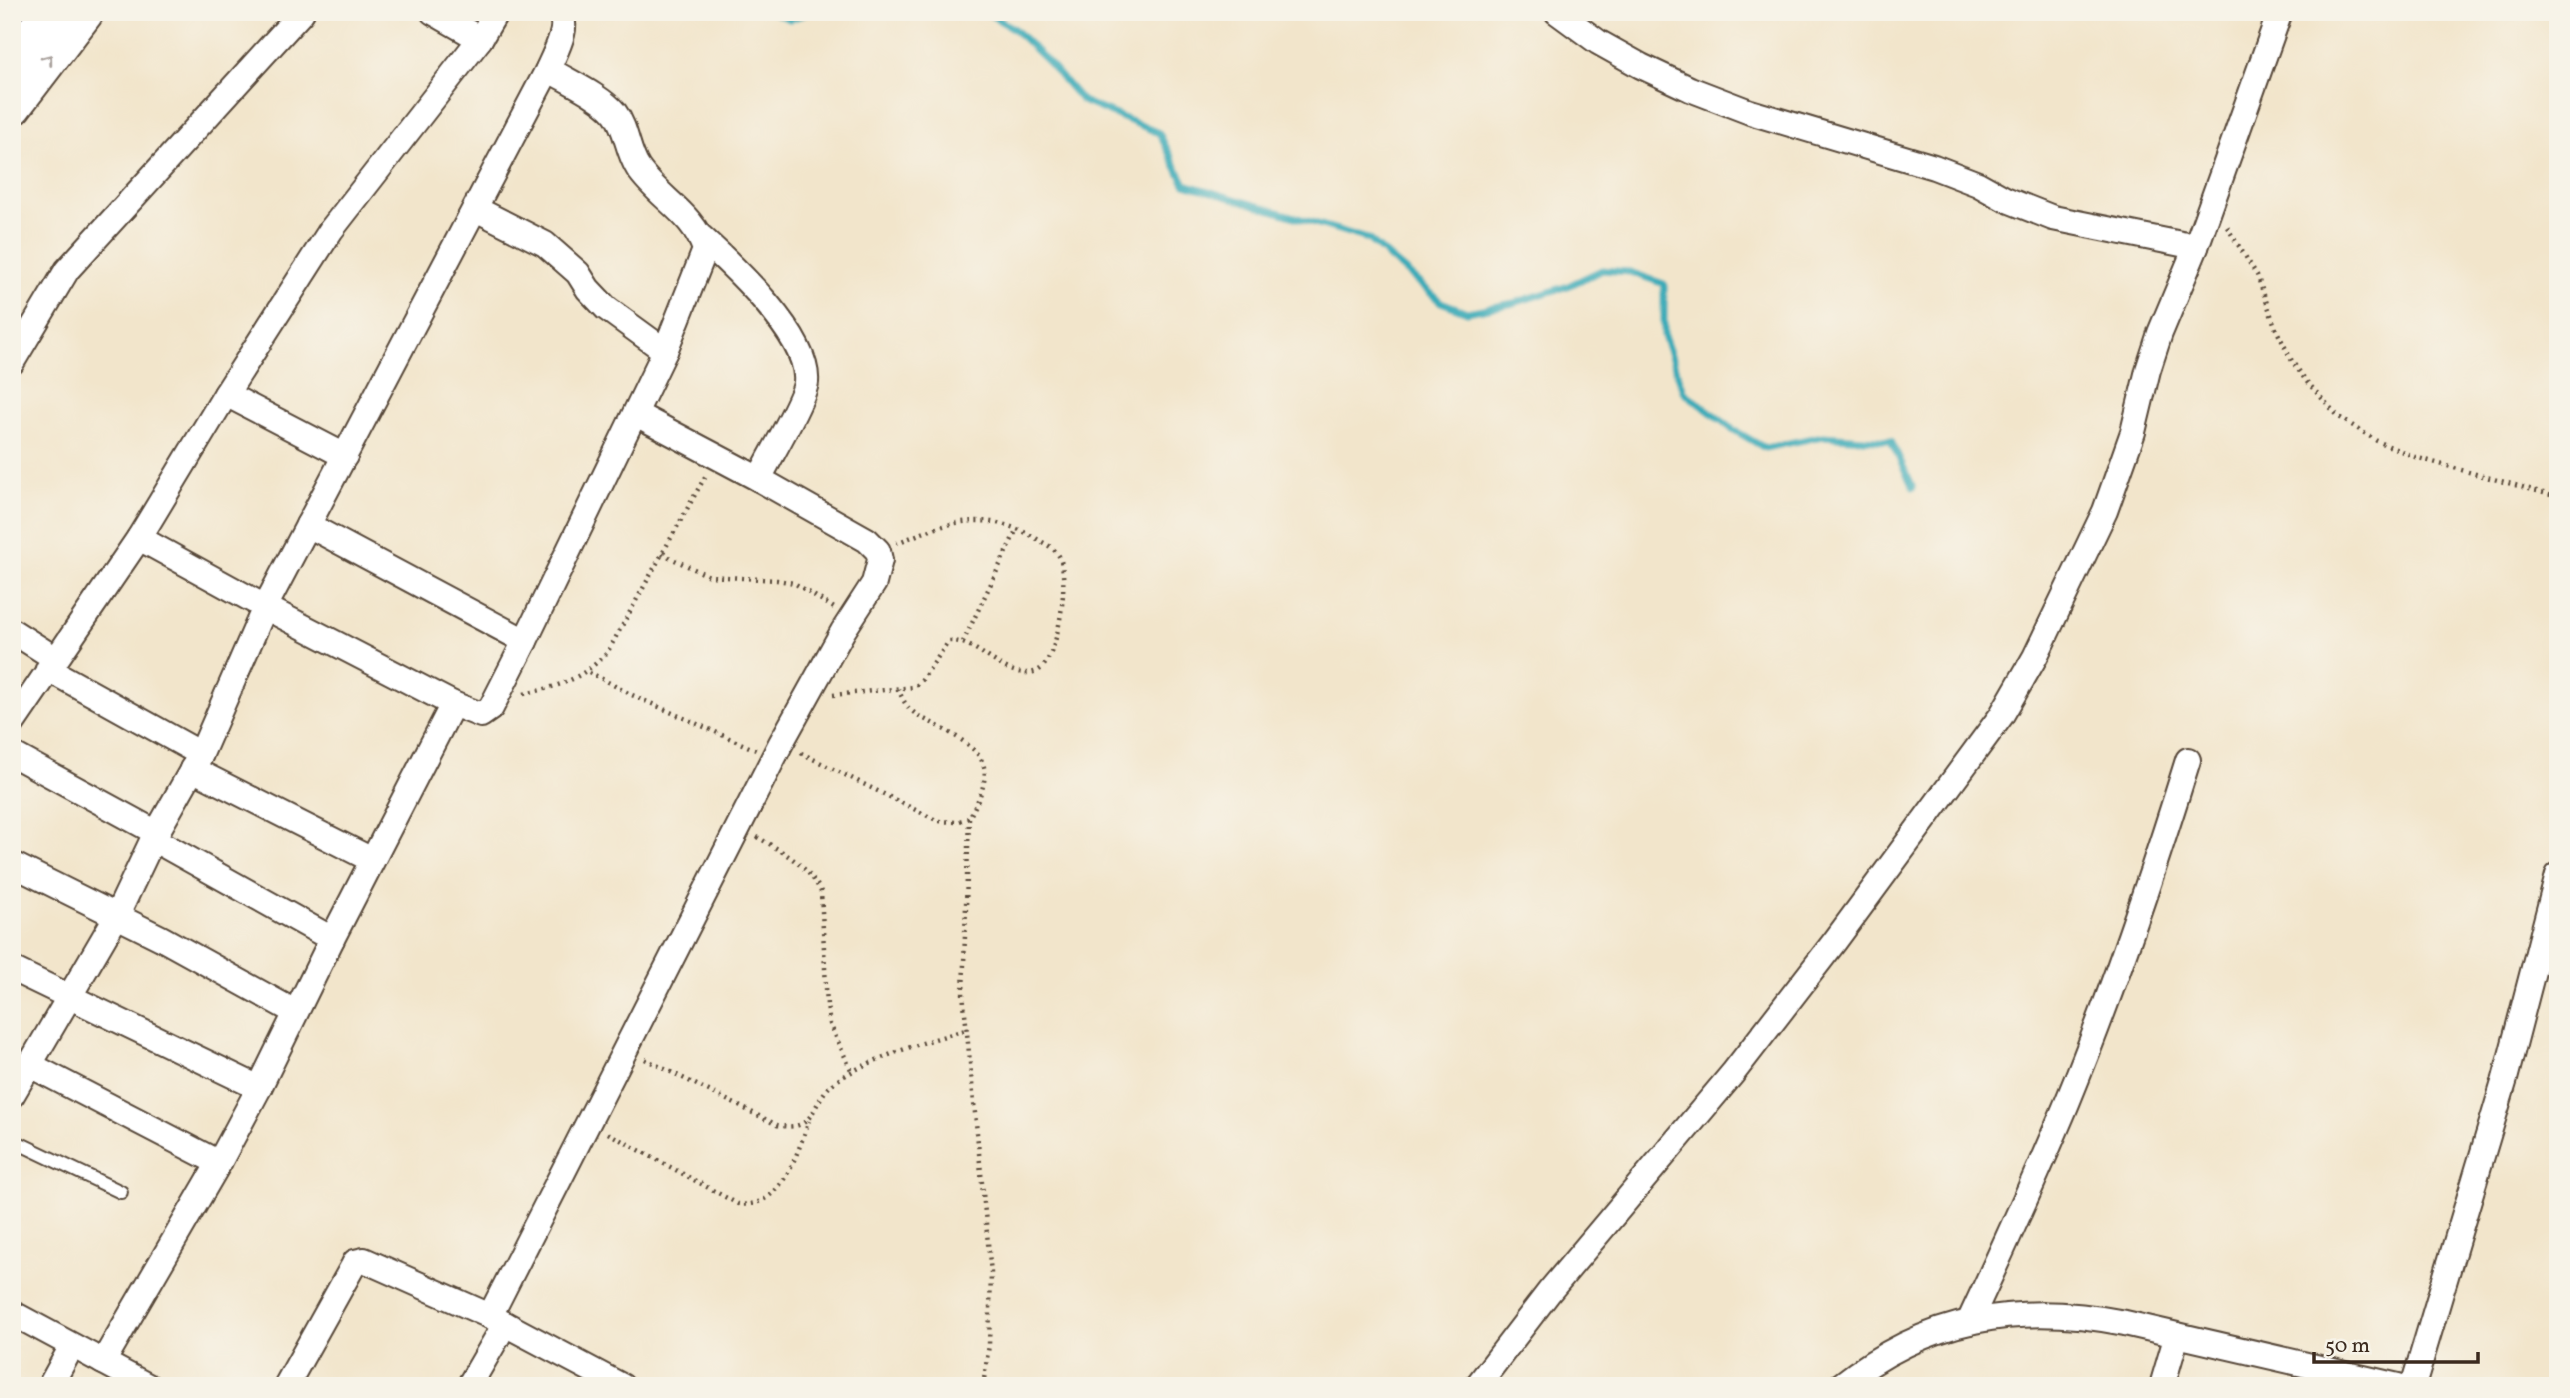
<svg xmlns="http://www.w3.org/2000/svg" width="2570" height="1398" font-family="Vollkorn,serif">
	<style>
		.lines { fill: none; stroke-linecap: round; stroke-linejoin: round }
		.stream { stroke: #3babb8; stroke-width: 7 }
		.service-casing { stroke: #564638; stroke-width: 16 }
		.minor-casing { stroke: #564638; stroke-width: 28 }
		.primary-casing { stroke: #564638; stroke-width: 42 }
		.path { stroke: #564638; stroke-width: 4.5; stroke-dasharray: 2 5; stroke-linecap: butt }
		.service { stroke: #fff; stroke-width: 12 }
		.minor { stroke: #fff; stroke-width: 24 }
		.primary { stroke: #fff; stroke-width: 38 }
		.oneway { stroke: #a79f9a }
	</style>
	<rect width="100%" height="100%" fill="#f7f3e8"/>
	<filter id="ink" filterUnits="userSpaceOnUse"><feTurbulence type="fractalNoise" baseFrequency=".0143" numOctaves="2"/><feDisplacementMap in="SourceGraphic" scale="14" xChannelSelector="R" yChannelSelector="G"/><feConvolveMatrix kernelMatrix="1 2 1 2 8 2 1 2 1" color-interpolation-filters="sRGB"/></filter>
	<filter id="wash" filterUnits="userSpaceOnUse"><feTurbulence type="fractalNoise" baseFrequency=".00686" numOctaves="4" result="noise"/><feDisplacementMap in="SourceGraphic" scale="28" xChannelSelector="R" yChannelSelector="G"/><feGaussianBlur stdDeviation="1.57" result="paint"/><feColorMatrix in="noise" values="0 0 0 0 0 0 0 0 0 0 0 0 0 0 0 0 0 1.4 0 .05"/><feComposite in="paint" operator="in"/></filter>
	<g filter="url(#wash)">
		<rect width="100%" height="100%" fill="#f2e5cb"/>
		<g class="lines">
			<!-- stream -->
			<g class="stream">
				<polyline points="773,12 790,19 811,12"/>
				<polyline points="986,12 1014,29 1049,63 1082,101 1159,133 1185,184 1368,239 1441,302 1467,312 1514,303 1568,286 1602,270 1630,272 1664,284 1664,336 1684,392 1734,430 1765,448 1823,436 1891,441 1913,487"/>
			</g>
		</g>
	</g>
	<g filter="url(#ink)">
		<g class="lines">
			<!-- service casing -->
			<g class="service-casing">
				<polyline id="service" points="12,1140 121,1192"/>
			</g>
			<!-- minor casing -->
			<g class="minor-casing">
				<g id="minor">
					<polyline points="433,12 480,39"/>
					<polyline points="1557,12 1598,42 1641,66 1690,89 1750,112 1934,167 1978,184 2005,199 2053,218 2196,247"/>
					<polyline points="476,209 545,244 578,273 588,289 606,308 665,351"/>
					<path d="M701,237C732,265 810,337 806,382C805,398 768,460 759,479"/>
					<polyline points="12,362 67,270 302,12"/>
					<polyline points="226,394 345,456"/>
					<polyline points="308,525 525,641"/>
					<path d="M139,538L265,607L453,704L481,715L491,708L525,641L665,351L705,250C694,213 658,198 638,168C627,151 627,129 615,113C601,96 567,81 548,69"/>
					<polyline points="12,631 56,659"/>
					<polyline points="48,669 201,754"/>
					<polyline points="12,724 139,538 226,394 331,230 480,39 496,12"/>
					<polyline points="12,754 157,833"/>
					<polyline points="192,769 372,860"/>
					<polyline points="153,839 332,939"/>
					<polyline points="12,864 161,938 295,1012"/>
					<polyline points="12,969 259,1088"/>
					<polyline points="28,1064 219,1163"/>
					<path d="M12,1095L116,917L153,839L201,754L265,607L548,69C554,54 572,25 558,12"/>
					<polyline points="12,1313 148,1386"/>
					<polyline points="490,1316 781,743 843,631 874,583 880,560 878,551 867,540 759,479 636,414"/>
					<path d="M1969,1322C2003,1249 2036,1177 2067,1103C2113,991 2152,876 2188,760"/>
					<polyline points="103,1362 219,1163 259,1088 332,939 453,704"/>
					<polyline points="50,1386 72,1346"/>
					<polyline points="286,1386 353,1266 355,1262 364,1260 490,1316 622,1386"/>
					<polyline points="469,1386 505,1324"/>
					<polyline points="1477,1386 1549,1292 1733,1073 1835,941 2001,716 2035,657 2105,511 2133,432 2148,370 2160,333 2196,247 2280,12"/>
					<path d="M1840,1386C1927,1317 2018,1302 2125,1323L2398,1386"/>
					<polyline points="2162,1386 2177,1335"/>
					<polyline points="2413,1386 2505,1079 2558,875"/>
				</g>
			</g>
			<!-- primary casing -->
			<g class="primary-casing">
				<g id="primary">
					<polyline points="12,52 59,12"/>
					<polyline points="12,106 84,12"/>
				</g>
			</g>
			<!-- path -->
			<g class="path">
				<polyline points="2227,227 2257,275 2276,329 2292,361 2307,382 2339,417 2377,441 2415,457 2558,497"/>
				<polyline points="662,554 709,576 777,580 794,583 834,608"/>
				<polyline points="963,642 1017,529"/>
				<polyline points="589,672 632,695 756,750"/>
				<path d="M524,694C560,686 580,680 607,653L706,475"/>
				<path d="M833,695L914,687L920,683L949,641C979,639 1005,683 1037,671C1059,662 1070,575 1059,556C1054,547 1043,543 1034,537C983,509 948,522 897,543"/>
				<path d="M801,753L938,821L956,822L969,818C999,764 985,752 936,725C927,720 916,716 909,708C904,703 901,695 898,689"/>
				<polyline points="969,818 963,993 991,1273 989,1345 983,1386"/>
				<path d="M757,837C782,851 809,866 821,892L827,1006L830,1024L852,1072"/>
				<path d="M645,1059L777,1125C818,1134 810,1100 835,1082C868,1059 927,1041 965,1030"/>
				<path d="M608,1133L738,1204C782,1210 797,1153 809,1121"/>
			</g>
			<!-- service -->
			<use href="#service" class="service"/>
			<!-- minor -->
			<use href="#minor" class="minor"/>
			<!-- primary -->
			<use href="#primary" class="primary"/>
		</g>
		<!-- one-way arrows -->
		<defs><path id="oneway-chevron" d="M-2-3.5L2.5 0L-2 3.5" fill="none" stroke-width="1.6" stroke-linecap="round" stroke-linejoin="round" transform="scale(1.75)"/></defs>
		<use class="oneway" href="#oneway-chevron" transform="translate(48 59) rotate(-53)"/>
	</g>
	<!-- margin -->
	<rect width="2570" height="1398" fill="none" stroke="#f7f3e8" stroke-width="42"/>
	<!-- scale -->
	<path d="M2314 1352v10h164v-10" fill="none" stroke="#3b2a1e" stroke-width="3.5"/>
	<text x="2325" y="1352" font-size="21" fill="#3b2a1e" stroke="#f7f3e8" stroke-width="5" paint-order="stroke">50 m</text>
</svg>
